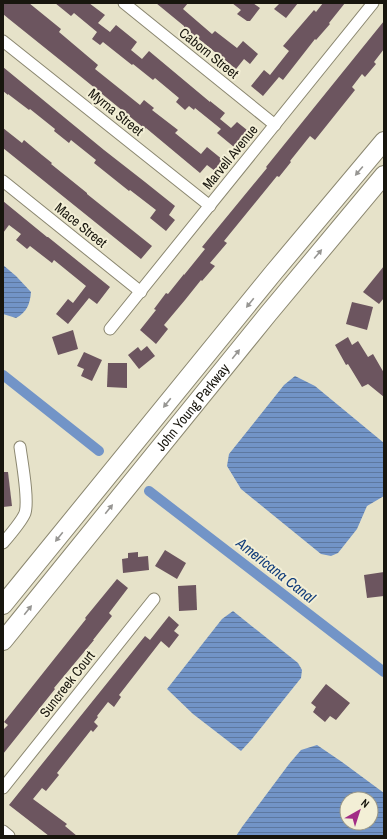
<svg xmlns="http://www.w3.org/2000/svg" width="387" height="839" font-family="'Archivo Narrow',sans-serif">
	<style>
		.water { fill: url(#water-rules); fill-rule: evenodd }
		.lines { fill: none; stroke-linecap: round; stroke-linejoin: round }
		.canal { stroke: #7294c7; stroke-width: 10 }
		.building { fill: #6c555f }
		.minor-casing { stroke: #8b8770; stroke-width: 13 }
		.trunk-casing { stroke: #8b8770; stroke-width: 20 }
		.minor { stroke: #fff; stroke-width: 11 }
		.trunk { stroke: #fff; stroke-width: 18 }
		.oneway { fill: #979693 }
		.labels { text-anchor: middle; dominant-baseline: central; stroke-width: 4; stroke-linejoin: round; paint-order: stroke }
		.street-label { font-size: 14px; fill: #18160e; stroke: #f3efd6 }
		.water-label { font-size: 15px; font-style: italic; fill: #103c7a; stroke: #f3efd6 }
	</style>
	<defs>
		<pattern id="water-rules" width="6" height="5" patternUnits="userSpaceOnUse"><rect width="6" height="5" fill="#7294c7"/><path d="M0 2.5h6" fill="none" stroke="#5d78a0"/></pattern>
	</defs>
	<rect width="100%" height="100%" fill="#e6e2c9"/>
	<!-- water -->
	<g class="water">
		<path d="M3,265L16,276L31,292C30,304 27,312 16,318L3,314Z"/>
		<polygon points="295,376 315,386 384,443 384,496 367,506 357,529 338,553 331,556 321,554 241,489 227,466 229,454 284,385"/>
		<polygon points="233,611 298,663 302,670 301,678 252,739 241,751 193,714 167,689 222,619"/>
		<path d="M317,745L342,762L384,793V836H236L242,827L289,764L301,750ZM347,799H371V823H347Z"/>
	</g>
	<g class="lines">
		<!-- canal -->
		<g class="canal">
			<polyline points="3,375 99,451"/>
			<polyline points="149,491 384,672"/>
		</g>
	</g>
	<!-- building -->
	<g class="building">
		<polygon points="3,3 29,3 61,29 59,32 98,65 95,69 140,105 144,100 154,108 152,110 178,130 175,133 201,154 207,147 223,160 215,171 207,165 200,173 146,128 145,129 85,80 9,19 3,14"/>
		<polygon points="55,3 89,3 105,15 98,23 110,32 116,25 137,42 131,50 142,59 149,51 210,102 210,101 225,113 220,119 231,128 237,122 247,130 234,147 217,133 221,129 195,108 194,110 189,106 185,110 176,102 179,98 155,78 153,80 133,64 132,65 103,42 100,45 92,39 97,32 74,13 71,16"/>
		<polygon points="156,3 188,3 183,9 212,34 215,31 237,48 243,41 258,54 250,64 244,59 236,69 184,27 184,26"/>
		<polygon points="232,3 253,3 260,8 250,21 247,21 237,14 241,10"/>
		<polygon points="280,3 298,3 286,18 274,9"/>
		<polygon points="323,3 345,3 329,23 330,24 316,40 315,39 283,80 279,77 263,96 251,86 264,70 270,75 289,51 283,46 314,10 316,12"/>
		<polygon points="384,21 384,49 374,62 376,64 365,77 362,74 352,87 355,90 315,140 310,136 290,161 291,162 279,177 277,176 224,241 227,243 210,263 215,266 202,281 201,280 185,300 164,325 168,329 156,344 140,330 156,310 154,309 166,293 168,294 184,274 184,275 205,249 202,247 267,168 266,167"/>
		<polygon points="3,67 104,150 145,182 175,206 169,215 175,220 166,231 150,218 156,210 130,190 129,191 94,163 96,160 71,140 69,143 54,131 55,129 30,109 29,110 8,94 8,95 3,91"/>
		<polygon points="3,128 22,143 24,140 42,155 52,163 51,164 87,193 87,194 152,246 141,259 3,148"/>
		<polygon points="3,201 47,237 48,237 110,287 97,304 89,298 68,324 56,314 68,299 73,303 86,286 54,260 52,263 30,246 27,249 16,240 21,234 9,225 3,233"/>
		<polygon points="384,266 384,298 379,304 363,292"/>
		<polygon points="352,302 373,307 367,330 346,324"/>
		<polygon points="73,330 78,349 58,355 52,337"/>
		<polygon points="348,337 352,345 358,341 368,357 373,354 384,373 384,397 368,384 362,387 348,364 346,365 335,345"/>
		<polygon points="147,346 155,356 139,369 128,355 138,347 141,351"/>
		<polygon points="84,352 102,360 92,381 81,376 84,369 77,366"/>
		<polygon points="108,363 127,363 127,388 107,387"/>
		<polygon points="3,472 8,472 12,506 3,507"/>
		<polygon points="165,550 186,563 177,579 155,566"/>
		<polygon points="138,552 138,557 148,556 149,570 123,573 122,559 128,558 128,553"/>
		<polygon points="384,572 384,596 367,598 364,575"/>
		<polygon points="117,579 128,588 109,613 112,616 93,640 94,640 54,688 55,689 3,754 3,730 8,725 4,722 43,673 86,619 85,618"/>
		<polygon points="196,585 197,610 179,611 178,586"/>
		<polygon points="169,616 179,625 174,631 179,635 169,648 161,641 119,695 121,697 114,707 108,702 97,716 98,717 94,722 98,726 93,732 91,730 80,744 57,773 59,775 46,791 42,788 33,799 67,824 65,826 77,836 49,836 9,805 145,636 150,640"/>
		<polygon points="326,684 350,703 336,720 330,716 325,722 313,712 316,707 311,703"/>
	</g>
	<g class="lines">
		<!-- minor casing -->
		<g class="minor-casing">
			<g id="minor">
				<polyline points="124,3 275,125"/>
				<polyline points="3,41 210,206"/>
				<polyline points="3,181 141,292"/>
				<polyline points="110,329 373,3"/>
				<path d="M3,543C9,536 22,521 25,513C29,500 22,462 20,447"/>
				<polyline points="3,788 154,599"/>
				<polyline points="3,831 9,836"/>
			</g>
		</g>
		<!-- trunk casing -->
		<g class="trunk-casing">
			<g id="trunk">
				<polyline points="3,605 274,272 384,141"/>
				<path id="s1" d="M3,641L268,314L384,175"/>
			</g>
		</g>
		<!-- minor -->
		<use href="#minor" class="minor"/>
		<!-- trunk -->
		<use href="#trunk" class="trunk"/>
	</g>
	<!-- one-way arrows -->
	<defs><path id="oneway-solid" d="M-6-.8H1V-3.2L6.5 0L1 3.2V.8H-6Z"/></defs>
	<g class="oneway">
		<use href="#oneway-solid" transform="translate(359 171) rotate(130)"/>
		<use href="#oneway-solid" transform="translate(318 254) rotate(-50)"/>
		<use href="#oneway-solid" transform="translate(250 303) rotate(129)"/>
		<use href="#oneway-solid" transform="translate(236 354) rotate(-51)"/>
		<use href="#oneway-solid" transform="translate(167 403) rotate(129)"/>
		<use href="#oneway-solid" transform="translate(109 509) rotate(-51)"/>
		<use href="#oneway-solid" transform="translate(59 537) rotate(129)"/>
		<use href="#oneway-solid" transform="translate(28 610) rotate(-51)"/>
	</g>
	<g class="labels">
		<!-- street labels -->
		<g class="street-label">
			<text transform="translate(209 53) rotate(39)">Caborn Street</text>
			<text transform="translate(116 112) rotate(39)">Myrna Street</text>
			<text transform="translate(230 157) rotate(-51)">Marvell Avenue</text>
			<text transform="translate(81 225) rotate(39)">Mace Street</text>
			<text stroke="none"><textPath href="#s1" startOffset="301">John Young Parkway</textPath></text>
			<text transform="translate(67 684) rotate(-52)">Suncreek Court</text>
		</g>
		<!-- water labels -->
		<g class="water-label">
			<text transform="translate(276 570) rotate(38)">Americana Canal</text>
		</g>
	</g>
	<!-- border -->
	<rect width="387" height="839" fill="none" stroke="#18160e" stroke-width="8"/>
	<!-- north arrow -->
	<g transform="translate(359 811) rotate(39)"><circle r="19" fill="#f3efd6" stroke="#9b9886"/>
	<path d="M0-3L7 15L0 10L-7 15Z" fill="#a22d86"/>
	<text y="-6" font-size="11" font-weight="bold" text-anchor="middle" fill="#18160e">N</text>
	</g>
</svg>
